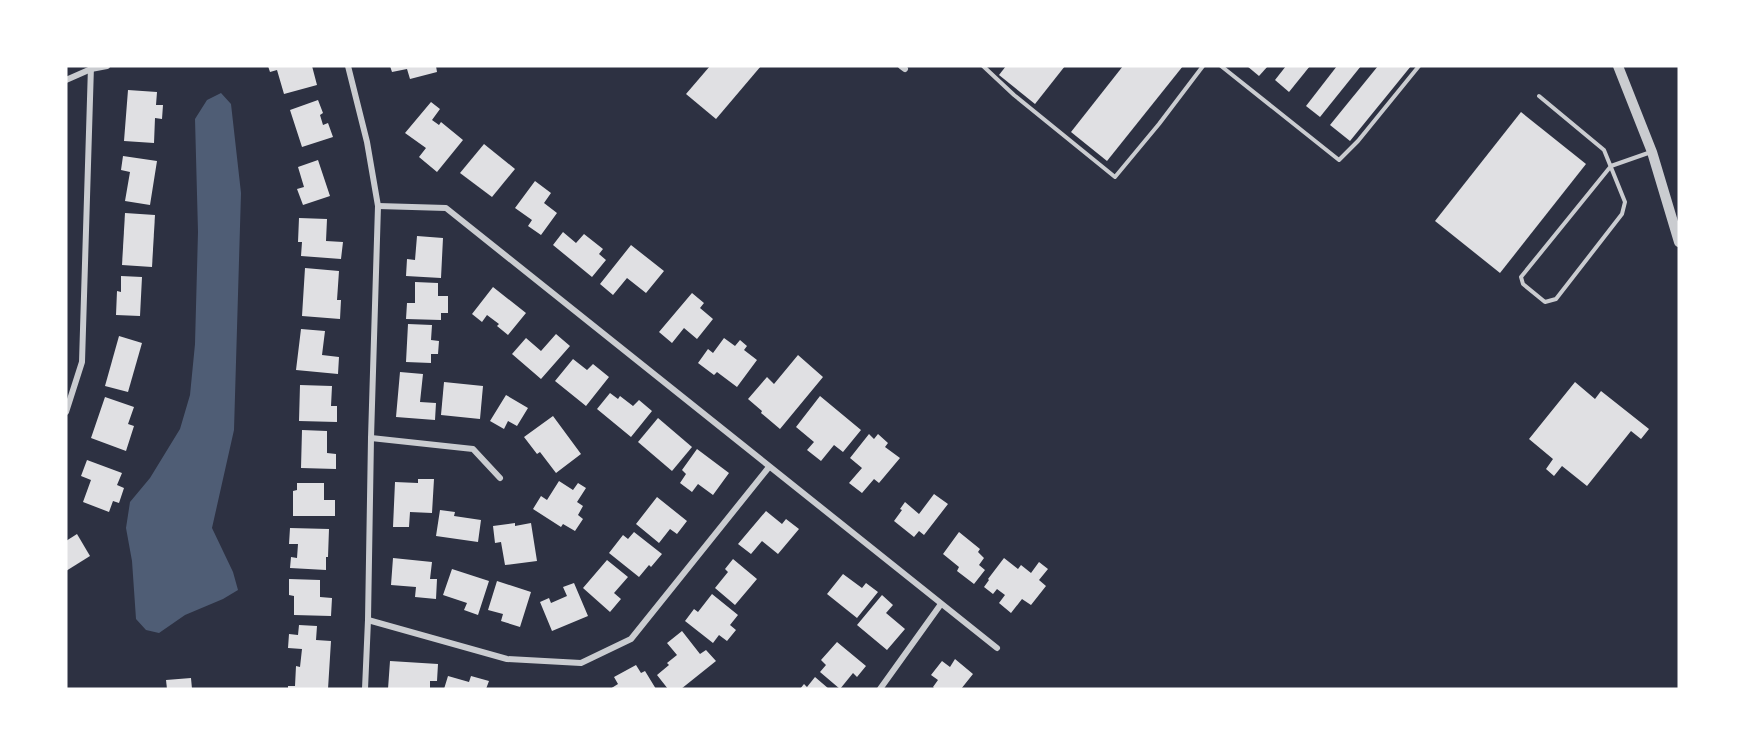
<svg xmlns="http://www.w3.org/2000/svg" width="1745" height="755" font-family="Bitter,serif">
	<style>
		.water { fill: #4f5d75 }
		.building { fill: #e0e0e3 }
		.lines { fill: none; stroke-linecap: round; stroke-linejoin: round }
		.service { stroke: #caccd0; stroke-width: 4 }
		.minor { stroke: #caccd0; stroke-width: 6 }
		.tertiary { stroke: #caccd0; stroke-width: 10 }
	</style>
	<rect width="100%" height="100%" fill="#2d3142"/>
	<!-- water -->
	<polygon class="water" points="221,93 231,104 241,193 234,430 212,528 233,572 238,590 223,599 185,615 159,633 146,630 136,619 132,561 126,528 130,502 150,478 180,429 190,395 195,344 198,232 195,119 207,100"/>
	<!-- building -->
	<g class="building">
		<polygon points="268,66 312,66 317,85 284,94 277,70 270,72"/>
		<polygon points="390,66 436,66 437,72 410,79 407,69 392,72"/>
		<polygon points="710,66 761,66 716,119 686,94"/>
		<polygon points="1006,66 1065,66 1035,104 999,75"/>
		<polygon points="1123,66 1183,66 1107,161 1071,132"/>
		<polygon points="1247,66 1268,66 1259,76"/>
		<polygon points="1286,66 1310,66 1289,92 1275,80"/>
		<polygon points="1337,66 1361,66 1320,117 1306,106"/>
		<polygon points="1378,66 1411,66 1350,141 1330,125"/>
		<polygon points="128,90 157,92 156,105 163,105 162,119 155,118 154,143 124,141"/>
		<polygon points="318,100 323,113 320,115 323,125 328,123 333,137 302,147 290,110"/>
		<polygon points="431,102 440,109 432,120 439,125 441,122 463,140 437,172 419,157 426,148 405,133"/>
		<polygon points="1521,112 1586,164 1500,273 1435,221"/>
		<polygon points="484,144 515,169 492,197 460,173"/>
		<polygon points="123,156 157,161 150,205 125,201 130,172 121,170"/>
		<polygon points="318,160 330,196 303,205 297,189 304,187 298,167"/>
		<polygon points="535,181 551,193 544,203 557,213 541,235 528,226 532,220 515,208"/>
		<polygon points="125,213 155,215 152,267 122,265"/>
		<polygon points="299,218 327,219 326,241 343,242 341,259 301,256 302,242 298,242"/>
		<polygon points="563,232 576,243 584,234 603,249 599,254 606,260 592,277 553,245"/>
		<polygon points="417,236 443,238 441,278 406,276 407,259 415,260"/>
		<polygon points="631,245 664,271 646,293 627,278 613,295 600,284"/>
		<polygon points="305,268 339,271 337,300 341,300 340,319 302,316"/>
		<polygon points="121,276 142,277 140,316 116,315 117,291 121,292"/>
		<polygon points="415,282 438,283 438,296 448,296 448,313 441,313 441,320 406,319 407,303 415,303"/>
		<polygon points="493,287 526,313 508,335 497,326 499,324 487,315 482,322 472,314"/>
		<polygon points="692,293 704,303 700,308 713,319 697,339 684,328 672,343 659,332"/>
		<polygon points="408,324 432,325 431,340 439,341 438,354 431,354 431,363 406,362"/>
		<polygon points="301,329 325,331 322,355 339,357 338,374 296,370"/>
		<polygon points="556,334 570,346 541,379 512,354 526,338 541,351"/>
		<polygon points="119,336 142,343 128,392 105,386"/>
		<polygon points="724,338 735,346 740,340 747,346 744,350 757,360 737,387 717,372 714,375 698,363 708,349 713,353"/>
		<polygon points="798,355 823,377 780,429 761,413 762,411 748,399 767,377 774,384"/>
		<polygon points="573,359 587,370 593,364 609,377 586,406 555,381"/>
		<polygon points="400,372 423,374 420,402 436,403 435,420 396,417"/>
		<polygon points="444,382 483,386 480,419 441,415"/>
		<polygon points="1575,382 1595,399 1601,391 1649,429 1641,439 1631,431 1587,486 1562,466 1554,476 1546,469 1553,459 1529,439"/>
		<polygon points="300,385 332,386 331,406 337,406 337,422 299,421"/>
		<polygon points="610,393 618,399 620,396 633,406 639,400 652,411 631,437 597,409"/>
		<polygon points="506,395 528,408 517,426 508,421 504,429 490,421"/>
		<polygon points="820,396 861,430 843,452 834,445 821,461 807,450 814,442 796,427"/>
		<polygon points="105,397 134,407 128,424 134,426 126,451 91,438"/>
		<polygon points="553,416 581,454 556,473 540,452 537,454 524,437"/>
		<polygon points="658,418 692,447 672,471 638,442"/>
		<polygon points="302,430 327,431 327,453 336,454 336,469 301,468"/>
		<polygon points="869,434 874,439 878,434 888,443 885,447 900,458 879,483 874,479 862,493 849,483 862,468 850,458"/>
		<polygon points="697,449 729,473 713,495 698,484 692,492 680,483 686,474 682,470"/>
		<polygon points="87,460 122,473 117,485 124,488 119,503 113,501 109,512 83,502 91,480 81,476"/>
		<polygon points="418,479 434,479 432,513 410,512 409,527 393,527 395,482 418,483"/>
		<polygon points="559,481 573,490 578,483 586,488 577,502 583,506 578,515 583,519 575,531 563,524 561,527 533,509 541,496 547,500"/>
		<polygon points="297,483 324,483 324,500 335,500 335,516 293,516 293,491 297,490"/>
		<polygon points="934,494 948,504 924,535 919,531 914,537 894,521 902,510 900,509 905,502 919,514"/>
		<polygon points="657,497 687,521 677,534 670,529 659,543 636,524"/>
		<polygon points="440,510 455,512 454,516 481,520 478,542 436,536"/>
		<polygon points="766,511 782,524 786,519 799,529 778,554 762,541 751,554 738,544"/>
		<polygon points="515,523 515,526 531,523 537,561 505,565 501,542 495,543 493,526"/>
		<polygon points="290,528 329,529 328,557 326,557 326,570 290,568 291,557 297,558 298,544 289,544"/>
		<polygon points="634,532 662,554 651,567 649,565 639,577 609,553 623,535 628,539"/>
		<polygon points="959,532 980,549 978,552 984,558 979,565 985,570 974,584 957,571 959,567 943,554"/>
		<polygon points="77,534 90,556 66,571 66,541"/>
		<polygon points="393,558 432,562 430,579 437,579 436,599 415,597 416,587 391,585"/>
		<polygon points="1004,558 1018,569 1021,565 1031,573 1039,562 1048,569 1039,580 1046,586 1031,605 1022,599 1011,613 999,603 1005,595 997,589 993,594 984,587 989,580 988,579"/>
		<polygon points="733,559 757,579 735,605 715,588 728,572 725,569"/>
		<polygon points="607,560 628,577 614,593 621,599 610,612 583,588"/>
		<polygon points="452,569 489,581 478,615 464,610 467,603 443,595"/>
		<polygon points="843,574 862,588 866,583 878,592 857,618 827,594"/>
		<polygon points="289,579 320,580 320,597 332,598 331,616 294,615 294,596 289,595"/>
		<polygon points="497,581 531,592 520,627 501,621 503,614 488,610"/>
		<polygon points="574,583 588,616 552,631 540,602 549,598 551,603 567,596 563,587"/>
		<polygon points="712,594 738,615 730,625 736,630 727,641 719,635 713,643 685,621 694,609 698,612"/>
		<polygon points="882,595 893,605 886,613 905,629 887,650 857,625"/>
		<polygon points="299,625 317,626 316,640 331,641 328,689 288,689 288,686 295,686 296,666 300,667 302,649 288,648 289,634 298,635"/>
		<polygon points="682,631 700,654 706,650 716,661 681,689 668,689 657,675 669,665 667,663 677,655 667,643"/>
		<polygon points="837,642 866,666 857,677 853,673 840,689 820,672 826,665 821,660"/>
		<polygon points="955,659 973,674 961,689 935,689 933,687 938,680 931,675 942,661 950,667"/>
		<polygon points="390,661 438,664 437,681 430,681 430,689 388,689"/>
		<polygon points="636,665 641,673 645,671 656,689 610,689 618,684 614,677"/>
		<polygon points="448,676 469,682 471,676 489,681 486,689 444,689"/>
		<polygon points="815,677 829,689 800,689 804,684 807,687"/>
		<polygon points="191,678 192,689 167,689 166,680"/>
	</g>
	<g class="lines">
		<!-- service -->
		<g class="service">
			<polyline points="983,66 1014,95 1115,177 1159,124 1203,66"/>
			<polyline points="1221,66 1339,160 1358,141 1419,66"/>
			<polyline points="1539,96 1604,150 1625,202 1622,214 1556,299 1545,302 1523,284 1521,277 1611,166 1651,152"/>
		</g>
		<!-- minor -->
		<g class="minor">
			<polyline points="348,66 367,142 378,206 371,438 368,620 365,689"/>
			<polyline points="901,66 905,69"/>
			<polyline points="66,80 91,69 107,66"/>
			<polyline points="378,206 446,208 997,648"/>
			<polyline points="66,412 82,362 91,66"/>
			<polyline points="371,438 473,449 500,478"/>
			<polyline points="368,620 507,659 581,663 631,639 769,467"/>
			<polyline points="880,689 941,604"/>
		</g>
		<!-- tertiary -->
		<polyline class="tertiary" points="1618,66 1652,152 1679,242"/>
	</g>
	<!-- border -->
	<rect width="1745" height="755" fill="none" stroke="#ffffff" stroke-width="135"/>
</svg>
